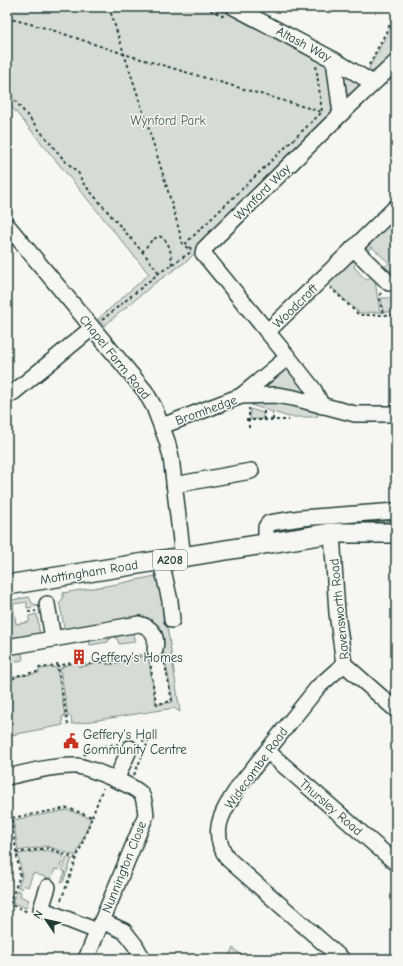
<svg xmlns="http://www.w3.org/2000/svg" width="403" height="966" font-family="'Comic Neue',sans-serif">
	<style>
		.green { fill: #d6dbd6; stroke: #7a8c85 }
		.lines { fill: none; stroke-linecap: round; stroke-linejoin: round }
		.minor-casing { stroke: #1f3d34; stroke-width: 18 }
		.major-casing { stroke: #1f3d34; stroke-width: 22 }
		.path { stroke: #1f3d34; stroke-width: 2; stroke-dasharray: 3 3; stroke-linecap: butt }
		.minor { stroke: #f6f6f2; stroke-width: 15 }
		.major { stroke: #f6f6f2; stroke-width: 19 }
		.labels { text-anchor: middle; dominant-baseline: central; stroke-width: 3; stroke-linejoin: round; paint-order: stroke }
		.shield { fill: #f6f6f2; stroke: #60746d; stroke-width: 1 }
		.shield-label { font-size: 12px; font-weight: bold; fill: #1f3d34 }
		.street-label { font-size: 13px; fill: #1f3d34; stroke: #f6f6f2 }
		.park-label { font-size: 13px; fill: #445d54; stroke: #f6f6f2 }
		.poi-label { font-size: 13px; fill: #1f3d34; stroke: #f6f6f2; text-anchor: start }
	</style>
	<rect width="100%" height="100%" fill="#f6f6f2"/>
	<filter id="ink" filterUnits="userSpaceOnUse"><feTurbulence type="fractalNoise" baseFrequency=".025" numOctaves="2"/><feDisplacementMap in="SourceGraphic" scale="8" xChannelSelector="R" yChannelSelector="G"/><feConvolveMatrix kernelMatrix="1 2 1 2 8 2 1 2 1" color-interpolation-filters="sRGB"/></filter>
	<g filter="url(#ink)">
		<!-- green -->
		<g class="green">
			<polygon points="7,7 215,7 327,66 335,112 187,261 155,283 104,326 98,319 149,274 7,101"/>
			<polygon points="396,17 396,52 372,72 368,70"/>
			<polygon points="339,72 360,80 362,85 351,98 345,99"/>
			<polygon points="396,217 396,272 383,269 389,263 372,247 366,253 365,248"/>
			<polygon points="355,261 357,261 354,267 366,280 374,275 380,312 360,313 357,311 328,284 351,262"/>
			<polygon points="381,298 396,298 396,312 383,312"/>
			<polygon points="287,367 306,388 303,392 300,393 266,390 263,387"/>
			<polygon points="264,402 290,404 318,413 317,417 289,417 251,405"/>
			<polygon points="250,409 263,413 263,419 250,419"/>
			<polygon points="396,517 396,521 346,522"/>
			<polygon points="155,576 159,584 169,638 180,712 174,708 72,724 71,716 68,716 60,668 63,668 62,666 78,663 79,667 106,662 107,665 128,660 128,658 137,657 141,657 145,654 148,654 156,705 173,702 161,639 156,629 65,633 60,605 59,604 63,598 63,593 117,584"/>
			<polygon points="29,597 32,603 39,606 27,608 27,602 13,604 16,624 29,622 29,616 37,614 40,637 7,644 7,601"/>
			<polygon points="134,628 135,634 133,635 135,642 119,644 117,638 115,638 114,631"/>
			<polygon points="110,632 111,639 108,640 108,642 90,645 88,635"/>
			<polygon points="21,648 23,660 7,663 7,651"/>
			<polygon points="54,667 55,668 57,668 65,716 62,717 63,725 7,736 7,682 12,681 14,677 39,673 39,669"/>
			<polygon points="68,810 91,818 76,856 47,846 18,851 13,820"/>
			<polygon points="47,850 64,856 59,870 55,869 51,879 33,873 28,887 24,885 22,889 18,887 22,876 18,854"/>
			<polygon points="67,857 72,859 63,882 61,882 65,872 62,870"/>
			<polygon points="17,890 21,892 20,896 29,900 26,908 12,903"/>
			<polygon points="233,948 246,959 227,959"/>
		</g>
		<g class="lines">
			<!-- minor casing -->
			<g class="minor-casing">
				<g id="minor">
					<polyline points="234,7 334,60 373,83"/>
					<polyline points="334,60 341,114"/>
					<polyline points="7,225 145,391 154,407 167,441 171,457 183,558"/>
					<polyline points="353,248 389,283"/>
					<polyline points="267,332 396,207"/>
					<polyline points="7,396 14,392 92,328"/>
					<polyline points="241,396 288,357"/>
					<polyline points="322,406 314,390 288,357 203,253 204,249 341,114 396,62"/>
					<polyline points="162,426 241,396 276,395 294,398 355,414 396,414"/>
					<polyline points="174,485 251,471"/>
					<polyline points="332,533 337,613 344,664 396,710"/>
					<polyline points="266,544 266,527 269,523 301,518 396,511"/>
					<polyline points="161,561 170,601 172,620"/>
					<polyline points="47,604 53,638"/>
					<path d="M7,647L139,624C152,627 158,636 155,650"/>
					<polyline points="267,751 396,863"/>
					<path d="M7,777C30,772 53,765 77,766C87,767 135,786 141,794C145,799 145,808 146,815L102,921"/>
					<polyline points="116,780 130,748"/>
					<polyline points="48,887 41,909 97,931"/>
					<polyline points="86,959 102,921 124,931 135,945 143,959"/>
					<path d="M342,959L228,859C208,831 223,811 239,786L318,687L344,664"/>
				</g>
			</g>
			<!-- major casing -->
			<g class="major-casing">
				<polyline id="major" points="7,585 332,533 396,533"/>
			</g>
			<!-- path -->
			<g class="path">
				<path d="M109,7C134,86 162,164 183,245L191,250"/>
				<polyline points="205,7 225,17"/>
				<polyline points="7,18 49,29 124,54 322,112 316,65"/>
				<polyline points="369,65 396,13"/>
				<polyline points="7,91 65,161 78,172 83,183 146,256 159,273"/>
				<polyline points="191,249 186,243 322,112"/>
				<path d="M142,252L152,240L159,236C171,241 171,254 172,266"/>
				<polyline points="330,287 359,315 396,315"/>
				<polyline points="381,293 379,296 383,315"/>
				<polyline points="102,320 159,273 191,252"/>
				<polyline points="246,420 289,420"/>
				<polyline points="264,420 264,410"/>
				<polyline points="273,420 273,413"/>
				<polyline points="249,428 249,408"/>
				<polyline points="28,612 36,611"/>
				<polyline points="150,660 154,693 157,704 172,701 164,659"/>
				<polyline points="57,663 68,725"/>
				<path d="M7,681C15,679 17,673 27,675L30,673L37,672L39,668L58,666L79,661L80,665L91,664L106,661L108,664L124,661L125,658L137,655L141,656L144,654"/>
				<polyline points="84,755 89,748 118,744"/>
				<polyline points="134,775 149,740 140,741"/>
				<polyline points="92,817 103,788"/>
				<polyline points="16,853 48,848 77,859"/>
				<polyline points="7,903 28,912"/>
				<polyline points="9,904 20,876 11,818 68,808 92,817 60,903"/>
				<polyline points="101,956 104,959"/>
				<polyline points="43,959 44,957"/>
			</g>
			<!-- minor -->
			<use href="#minor" class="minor"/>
			<!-- major -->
			<use href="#major" class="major"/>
		</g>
	</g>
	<!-- icons -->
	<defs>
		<g id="building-bare" transform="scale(1.2)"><path d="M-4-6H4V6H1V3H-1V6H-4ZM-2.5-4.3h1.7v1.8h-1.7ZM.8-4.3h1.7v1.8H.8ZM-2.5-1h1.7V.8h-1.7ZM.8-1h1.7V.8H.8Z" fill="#c8321e" stroke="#f6f6f2" stroke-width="2.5" paint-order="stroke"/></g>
		<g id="civic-bare" transform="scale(1.2)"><path d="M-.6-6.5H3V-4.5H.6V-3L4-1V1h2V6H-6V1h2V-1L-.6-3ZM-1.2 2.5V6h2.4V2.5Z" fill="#c8321e" stroke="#f6f6f2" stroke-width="2.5" paint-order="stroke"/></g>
	</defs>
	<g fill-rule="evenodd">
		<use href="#building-bare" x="79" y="657"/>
		<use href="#civic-bare" x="71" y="741"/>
	</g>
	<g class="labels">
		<!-- shield labels -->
		<rect class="shield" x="153" y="550" width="34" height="20" rx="3"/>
		<g class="shield-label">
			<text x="170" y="560">A208</text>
		</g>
		<!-- street labels -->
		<g class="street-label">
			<text transform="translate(304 44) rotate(28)">Altash Way</text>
			<text transform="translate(262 192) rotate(-45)">Wynford Way</text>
			<text transform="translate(295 306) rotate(-44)">Woodcroft</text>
			<text transform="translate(115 357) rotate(51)">Chapel Farm Road</text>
			<text transform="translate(206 410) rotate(-20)">Bromhedge</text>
			<text transform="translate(89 572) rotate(-9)">Mottingham Road</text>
			<text transform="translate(339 609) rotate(-96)">Ravensworth Road</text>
			<text transform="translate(256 768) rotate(-54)">Widecombe Road</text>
			<text transform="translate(331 807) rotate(41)">Thursley Road</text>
			<text transform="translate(124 867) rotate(-68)">Nunnington Close</text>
		</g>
		<!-- park labels -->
		<g class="park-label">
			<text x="168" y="120">Wynford Park</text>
		</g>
		<!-- poi labels -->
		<g class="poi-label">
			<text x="91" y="657">Geffery's Homes</text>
			<text x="83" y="734">Geffery's Hall<tspan x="83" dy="15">Community Centre</tspan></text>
		</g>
	</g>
	<!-- margin -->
	<rect width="403" height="966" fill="none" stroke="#f6f6f2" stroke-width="24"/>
	<rect x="12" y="12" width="379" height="942" fill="none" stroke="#1f3d34" stroke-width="1.5" filter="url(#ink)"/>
	<!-- north arrow -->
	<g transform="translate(46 920) rotate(304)" stroke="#f6f6f2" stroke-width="3" paint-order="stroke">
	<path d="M0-3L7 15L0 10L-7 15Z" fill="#1f3d34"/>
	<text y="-6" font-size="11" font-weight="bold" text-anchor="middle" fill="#1f3d34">N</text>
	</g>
</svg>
